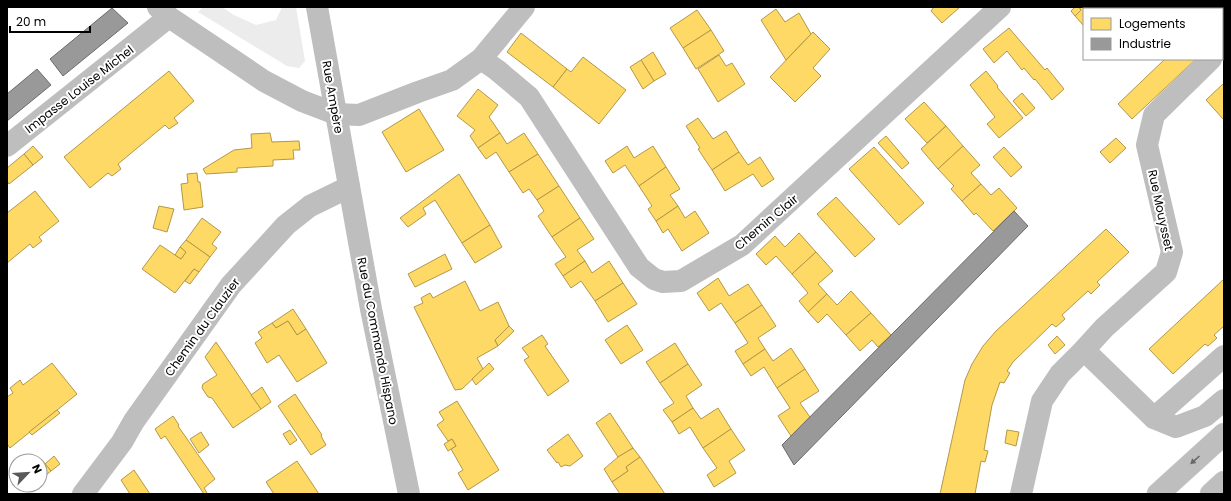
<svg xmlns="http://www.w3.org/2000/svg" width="1231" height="501" font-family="Poppins,sans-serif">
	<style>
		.green { fill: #ececec }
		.homes { fill: #ffd966; stroke: #b29847 }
		.industry { fill: #999; stroke: #6b6b6b }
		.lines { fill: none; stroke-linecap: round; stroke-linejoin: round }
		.major-casing { stroke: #dbdbdb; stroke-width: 23 }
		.minor { stroke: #bebebe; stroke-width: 22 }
		.major { stroke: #bebebe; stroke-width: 22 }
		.oneway { fill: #686868 }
		.labels { text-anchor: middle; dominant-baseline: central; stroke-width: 4; stroke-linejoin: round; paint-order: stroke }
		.street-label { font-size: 12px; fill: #000; stroke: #fff }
	</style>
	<rect width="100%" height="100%" fill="#fff"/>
	<!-- green -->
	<polygon class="green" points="203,7 222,7 234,15 256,25 276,20 282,7 296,7 305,61 299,68 287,66 198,12"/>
	<!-- homes -->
	<g class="homes">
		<polygon points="934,7 960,7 942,23 931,11"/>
		<polygon points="1075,7 1079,7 1081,10 1075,16 1071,11"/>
		<polygon points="1079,7 1119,7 1121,9 1084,9 1084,26 1075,16 1081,10"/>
		<polygon points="1221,7 1224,7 1224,33 1222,35 1222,9 1219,9"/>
		<polygon points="776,9 785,22 799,13 811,34 786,60 761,20"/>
		<polygon points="697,10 711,30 683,48 670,28"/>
		<polygon points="1009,28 1045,70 1047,68 1064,89 1052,100 1035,79 1034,80 1024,68 1022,70 1007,51 994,63 983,49"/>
		<polygon points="711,30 724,51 696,69 683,48"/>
		<polygon points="813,32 830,49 813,68 821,76 795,102 770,77"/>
		<polygon points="521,33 567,69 553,87 507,52"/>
		<polygon points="653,52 666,74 654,81 641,60"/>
		<polygon points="719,55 726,66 732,63 745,84 718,102 698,69"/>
		<polygon points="583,57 626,90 599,124 553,87 567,69 571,72"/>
		<polygon points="1165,59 1196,59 1132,119 1118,104"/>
		<polygon points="641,60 654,81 643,89 630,67"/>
		<polygon points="169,71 194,101 174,118 178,123 169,129 165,125 118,164 121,169 112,176 108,173 90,188 64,157"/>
		<polygon points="986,71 998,86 997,87 1023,118 999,138 987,124 995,117 970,85"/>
		<polygon points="1224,83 1224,120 1206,100"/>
		<polygon points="478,89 498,105 489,117 500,133 478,148 470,136 475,130 457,116"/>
		<polygon points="1022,93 1035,108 1026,116 1013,101"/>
		<polygon points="924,102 946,126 927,143 905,119"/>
		<polygon points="419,109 444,150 406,172 382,132"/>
		<polygon points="698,118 713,139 726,131 739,152 712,170 698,149 700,148 686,126"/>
		<polygon points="946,126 963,146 938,169 921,149"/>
		<polygon points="270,133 272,142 299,141 300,150 293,150 294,159 273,160 273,166 237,168 237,172 206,174 203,169 234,150 252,148 251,134"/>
		<polygon points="500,133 507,144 524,133 538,154 509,172 496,152 486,159 478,148"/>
		<polygon points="886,136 909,163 902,169 878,143"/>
		<polygon points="1116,138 1126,148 1110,163 1100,152"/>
		<polygon points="33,146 43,157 33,165 24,154"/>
		<polygon points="627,146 634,158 653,146 666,167 639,186 625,165 613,173 605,161"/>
		<polygon points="963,146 980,165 971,173 981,184 962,201 951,189 954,186 938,169"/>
		<polygon points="874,147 924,203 899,225 849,169"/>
		<polygon points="1004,147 1022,167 1011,177 993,157"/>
		<polygon points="739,152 748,165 760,157 774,179 762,187 753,174 725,191 712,170"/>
		<polygon points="24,154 33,165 9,184 7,181 7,168"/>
		<polygon points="538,154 559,186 537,200 529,189 523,193 509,172"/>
		<polygon points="666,167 680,189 670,195 678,206 656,221 648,209 652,206 639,186"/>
		<polygon points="197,173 198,182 200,182 203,207 184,210 181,184 188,183 187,174"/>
		<polygon points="459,174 490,225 462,243 435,200 423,208 426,214 408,227 400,218"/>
		<polygon points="981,184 991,195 999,188 1017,208 993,231 976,213 974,215 962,201"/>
		<polygon points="559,186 580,218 552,237 538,216 544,211 537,200"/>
		<polygon points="35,191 59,221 39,237 42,241 33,248 30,244 7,263 7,213"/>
		<polygon points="836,197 875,239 855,257 817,214"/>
		<polygon points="159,206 174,209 167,232 153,228"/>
		<polygon points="678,206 685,218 695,211 709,233 682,251 668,229 663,233 656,221"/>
		<polygon points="202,218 221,232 212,244 217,248 210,257 186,240"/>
		<polygon points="580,218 594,239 577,250 585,261 563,276 555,264 566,257 552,237"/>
		<polygon points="490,225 502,247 475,263 462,243"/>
		<polygon points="1106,229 1129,252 1097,282 1100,285 1091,294 1088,291 1062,315 1065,319 1056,327 1052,324 1013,362 1007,371 1010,373 1004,383 1000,382 992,405 984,450 988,451 985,462 981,461 975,494 940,494 965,380 972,364 983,346 996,331"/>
		<polygon points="799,233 816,252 792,274 776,256 766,265 756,254 775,236 785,247"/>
		<polygon points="186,240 210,257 199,272 194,269 175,293 142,269 160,245 181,259 186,252 180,247"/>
		<polygon points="180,247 186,252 181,259 175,255"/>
		<polygon points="816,252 833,271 818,284 827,294 808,312 799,301 808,293 792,274"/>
		<polygon points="445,254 452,269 415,287 408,274"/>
		<polygon points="585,261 592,273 609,261 623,283 595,301 581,281 571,288 563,276"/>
		<polygon points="194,269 199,272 190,284 185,281"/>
		<polygon points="718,278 729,296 748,284 762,305 735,323 721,303 709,311 697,293"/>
		<polygon points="1224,279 1224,326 1214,335 1217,338 1208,346 1205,344 1173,374 1149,349"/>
		<polygon points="465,281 480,311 498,302 509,326 495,340 498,346 477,358 483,369 462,389 455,390 414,307 423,303 421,298 430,293 433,298"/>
		<polygon points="623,283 637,304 608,322 595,301"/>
		<polygon points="851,291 871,313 846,335 827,314 818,323 808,312 827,294 837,305"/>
		<polygon points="762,305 776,326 758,338 765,349 743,364 735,351 748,343 735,323"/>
		<polygon points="293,309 306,329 297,335 288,321 276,328 272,323"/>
		<polygon points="871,313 891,335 878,347 872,340 860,351 846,335"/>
		<polygon points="288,321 297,335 306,329 327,363 297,382 279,355 267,363 255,343 262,338 258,332 272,323 276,328"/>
		<polygon points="627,325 643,350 621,364 605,340"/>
		<polygon points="509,326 514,331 498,346 495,340"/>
		<polygon points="542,335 548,344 545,346 569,381 548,396 524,360 529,357 522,348"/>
		<polygon points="1057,336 1065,345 1055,354 1048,345"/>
		<polygon points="216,342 261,409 233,428 212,398 208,397 202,388 203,384 217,375 205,357"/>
		<polygon points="675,343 688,364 660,383 646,362"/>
		<polygon points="791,348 805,369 777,388 764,367 751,376 743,364 765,349 773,361"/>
		<polygon points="52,363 77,394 10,448 7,444 7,397 13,393 10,388 20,380 23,385"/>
		<polygon points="489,363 494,369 476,385 472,379"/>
		<polygon points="688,364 702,385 686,396 693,408 672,422 663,410 674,403 660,383"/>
		<polygon points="805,369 819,391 800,403 810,417 791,436 778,416 790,408 777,388"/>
		<polygon points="262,387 271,402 261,409 251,395"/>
		<polygon points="295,394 322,435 321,436 326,445 311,455 278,406"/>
		<polygon points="457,401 499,470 468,490 458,473 463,470 451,449 456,446 452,439 448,441 437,425 444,420 439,412"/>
		<polygon points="693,408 701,419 718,408 731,429 703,448 690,427 679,434 672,422"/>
		<polygon points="57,410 60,413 32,435 29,432"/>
		<polygon points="610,413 633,448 618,457 596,423"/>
		<polygon points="173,416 179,425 178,426 215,479 204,488 207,493 205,494 204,494 165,436 161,439 155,429"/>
		<polygon points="731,429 745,450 729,461 736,473 714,487 707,475 717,468 703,448"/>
		<polygon points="290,430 297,440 290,445 283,434"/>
		<polygon points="1007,430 1019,432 1016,446 1005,443"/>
		<polygon points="201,432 209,445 199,453 190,439"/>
		<polygon points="568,434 583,456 570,466 565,465 561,467 558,462 557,463 547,450"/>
		<polygon points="452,439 456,446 448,451 444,444"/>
		<polygon points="633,448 640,457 626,467 628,471 612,482 604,469 618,457"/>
		<polygon points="54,456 60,464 51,471 45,464"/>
		<polygon points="640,457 665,494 620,494 612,482 628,471 626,467"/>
		<polygon points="42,460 51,471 40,480 40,462"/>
		<polygon points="297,461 319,494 274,494 266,482"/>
		<polygon points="134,470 150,494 130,494 121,480"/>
	</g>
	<!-- industry -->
	<g class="industry">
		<polygon points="112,8 128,23 63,76 50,59"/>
		<polygon points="37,69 51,85 7,121 7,94"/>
		<polygon points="1014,211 1028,226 794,465 782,445"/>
	</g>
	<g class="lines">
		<!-- major casing -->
		<g class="major-casing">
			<g id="major">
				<polyline points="1158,494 1224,434"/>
				<polyline points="1211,494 1224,482"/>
			</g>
		</g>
		<!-- minor -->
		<g class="minor">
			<polyline points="158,7 169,17 264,81 302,101 336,114 359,115 418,92 452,80 481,59 524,7"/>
			<polyline points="317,7 371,309 409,494"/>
			<polyline points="1222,48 1224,46"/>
			<polyline points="481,59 497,70 529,97 639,267 654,279 663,282 681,281 742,245 1000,7"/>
			<polyline points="7,146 169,17"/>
			<polyline points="1084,350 1104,328 1166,272 1172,252 1147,145 1154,115 1211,59"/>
			<polyline points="1154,418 1224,356"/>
			<polyline points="83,494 122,442 134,421 231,285 286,225 310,206 349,187"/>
			<polyline points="1021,494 1042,401 1060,374 1084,350 1154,418 1176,427 1205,416 1224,400"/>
		</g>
		<!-- major -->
		<use href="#major" class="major"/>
	</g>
	<!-- one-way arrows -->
	<defs><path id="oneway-solid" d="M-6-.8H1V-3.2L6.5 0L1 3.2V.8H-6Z"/></defs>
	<use class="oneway" href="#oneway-solid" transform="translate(1195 460) rotate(138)"/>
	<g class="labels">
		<!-- street labels -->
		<g class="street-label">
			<text transform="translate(79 89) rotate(-38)">Impasse Louise Michel</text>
			<text transform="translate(333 97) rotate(80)">Rue Ampère</text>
			<text transform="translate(1161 210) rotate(78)">Rue Mouysset</text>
			<text transform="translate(766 222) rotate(-40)">Chemin Clair</text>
			<text transform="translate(202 327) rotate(-54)">Chemin du Clauzier</text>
			<text transform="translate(378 341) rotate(79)">Rue du Commando Hispano</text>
		</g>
	</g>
	<!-- border -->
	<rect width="1231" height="501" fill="none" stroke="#000000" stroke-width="16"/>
	<!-- legend -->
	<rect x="1083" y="8" width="140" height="52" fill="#ffffff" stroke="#999999"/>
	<rect x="1091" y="18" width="20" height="12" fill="#ffd966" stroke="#999999"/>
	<text x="1119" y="28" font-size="12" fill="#000000">Logements</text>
	<rect x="1091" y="38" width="20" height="12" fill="#999999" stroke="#999999"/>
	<text x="1119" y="48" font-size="12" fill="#000000">Industrie</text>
	<!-- north arrow -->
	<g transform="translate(28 473) rotate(65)"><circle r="19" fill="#ffffff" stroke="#999999"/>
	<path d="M0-3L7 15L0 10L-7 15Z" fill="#595959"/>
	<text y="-6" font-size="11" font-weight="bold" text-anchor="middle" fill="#000000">N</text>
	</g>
	<!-- scale -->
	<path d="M10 26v6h80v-6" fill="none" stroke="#000000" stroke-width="2"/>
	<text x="16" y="26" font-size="12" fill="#000000" stroke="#ffffff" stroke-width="3" paint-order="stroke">20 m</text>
</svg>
